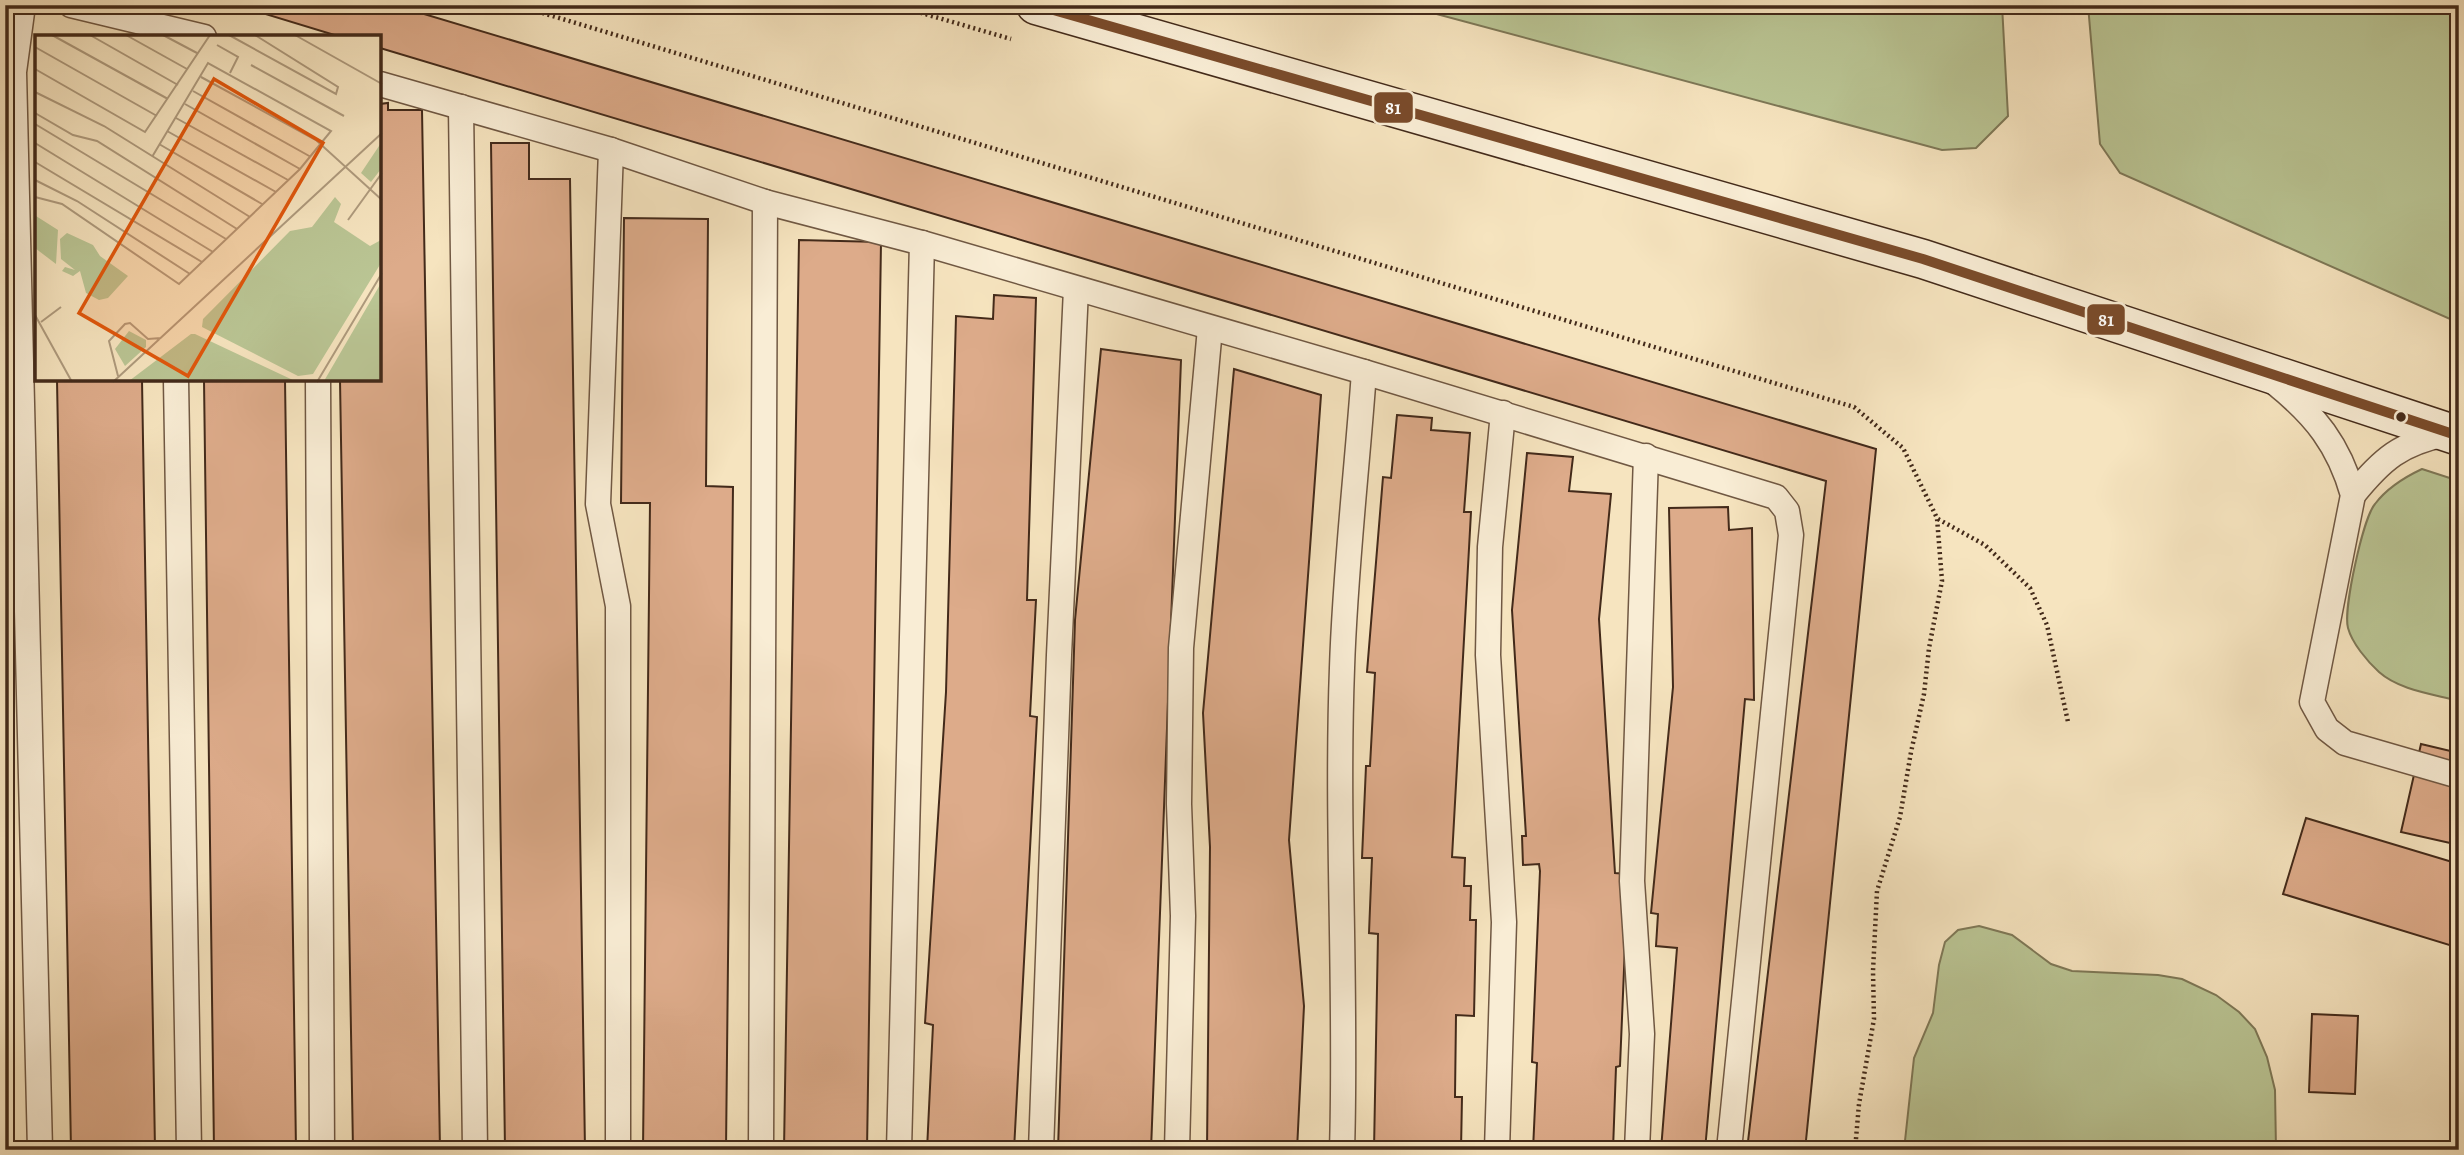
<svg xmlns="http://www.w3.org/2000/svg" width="2464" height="1155" font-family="Alegreya,serif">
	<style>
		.green { fill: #bac594; stroke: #7e7857; stroke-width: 2 }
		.building { fill: #ddab8a; stroke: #432a1a; stroke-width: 2 }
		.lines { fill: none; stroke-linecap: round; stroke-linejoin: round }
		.lane-casing { stroke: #705843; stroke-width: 27 }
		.secondary-casing { stroke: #432a1a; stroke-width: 41 }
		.path { stroke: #432a1a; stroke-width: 4.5; stroke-dasharray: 2 3.5; stroke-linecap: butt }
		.lane { stroke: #f9edd5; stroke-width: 24 }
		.secondary { stroke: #f9edd5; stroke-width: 38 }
		.bus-1-casing { stroke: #f9edd5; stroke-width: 16 }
		.bus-1 { stroke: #7a4b2a; stroke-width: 10 }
		.bus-dot { fill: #432a1a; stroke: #f9edd5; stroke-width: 2.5 }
		.inset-road { fill: none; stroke: #ae9a7d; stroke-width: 2 }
		.view { fill: #e0570d; fill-opacity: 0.15; stroke: #e0570d; stroke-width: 3.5 }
		.inset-edge { fill: none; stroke: #432a1a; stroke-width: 3.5 }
		.line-badge { stroke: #f9edd5; stroke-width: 2.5 }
		.badge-label { font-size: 19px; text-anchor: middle; font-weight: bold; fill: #fff }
	</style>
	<rect width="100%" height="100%" fill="#f6e4bf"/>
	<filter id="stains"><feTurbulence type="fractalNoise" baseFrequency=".00286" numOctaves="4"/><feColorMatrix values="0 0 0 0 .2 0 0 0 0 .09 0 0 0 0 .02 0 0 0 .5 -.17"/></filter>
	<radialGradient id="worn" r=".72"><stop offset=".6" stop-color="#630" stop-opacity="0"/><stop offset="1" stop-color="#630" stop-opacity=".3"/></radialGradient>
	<!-- green -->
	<g class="green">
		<polygon points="1403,5 2002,5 2008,116 1976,148 1942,150"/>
		<polygon points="2088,5 2459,5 2459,323 2120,173 2100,144"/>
		<path d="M2422,469L2459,481V701C2433,694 2399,690 2379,672C2367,661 2352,643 2348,628C2343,610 2363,518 2375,504C2387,488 2405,477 2422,469Z"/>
		<polygon points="1979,926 2012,935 2051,964 2072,971 2158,975 2182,979 2216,995 2239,1012 2255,1029 2267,1057 2275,1090 2276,1150 1904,1150 1914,1058 1933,1013 1939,965 1945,942 1958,930"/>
	</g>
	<!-- building -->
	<g class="building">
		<polygon points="236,5 394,5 1876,449 1805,1150 1747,1150 1826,481 380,48 380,37 341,37"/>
		<polygon points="388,103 388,110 422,110 440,1150 353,1150 340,380 380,380 380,104"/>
		<polygon points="491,143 529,143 529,179 570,179 585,1150 505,1150"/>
		<polygon points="624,218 708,219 706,486 733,487 726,1150 643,1150 650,503 621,503"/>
		<polygon points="799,240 881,242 867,1150 784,1150"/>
		<polygon points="994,295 1036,298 1027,600 1036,600 1030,716 1037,717 1014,1150 927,1150 933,1025 925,1023 946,692 956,316 993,319"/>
		<polygon points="1101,349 1181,360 1151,1150 1058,1150 1075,620"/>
		<polygon points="1234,369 1321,395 1289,840 1304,1006 1297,1150 1207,1150 1210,847 1203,713"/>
		<polygon points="57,380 142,380 155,1150 71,1150"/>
		<polygon points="204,380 285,380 296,1150 214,1150"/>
		<polygon points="1397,415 1432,418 1431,430 1470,433 1464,512 1471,512 1452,857 1465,858 1464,886 1471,886 1470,920 1476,920 1474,1016 1456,1015 1455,1097 1462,1097 1461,1150 1374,1150 1378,934 1369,933 1372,858 1362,858 1366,766 1370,766 1375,673 1367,672 1383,477 1391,478"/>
		<polygon points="1527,453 1573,457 1569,491 1611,494 1599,619 1615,873 1628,874 1620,1066 1616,1067 1613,1150 1533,1150 1537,1063 1532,1062 1540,871 1539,864 1523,865 1522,836 1526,836 1512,610"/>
		<polygon points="1728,507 1729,530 1752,528 1754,700 1745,699 1705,1150 1661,1150 1677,948 1656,946 1658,914 1651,913 1673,687 1669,508"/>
		<polygon points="2421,744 2459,753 2459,845 2401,832"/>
		<polygon points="2306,818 2459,864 2459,948 2283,894"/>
		<polygon points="2312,1014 2358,1016 2355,1094 2309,1092"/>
	</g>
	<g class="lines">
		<!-- lane casing -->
		<g class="lane-casing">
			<g id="lane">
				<polyline points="23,5 14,72 40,1150"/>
				<polyline points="71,5 204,37"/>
				<polyline points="380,84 611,150 765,202 922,243 1364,372 1776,497 1787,511 1791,535 1729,1150"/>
				<polyline points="461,107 475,1150"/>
				<polyline points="611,150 598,504 618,606 618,1150"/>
				<polyline points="176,380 189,1150"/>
				<polyline points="318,380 322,1150"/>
				<path d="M2275,383C2315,415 2339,445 2353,495L2312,702L2327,729L2345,743L2459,776"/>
				<path d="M2353,495C2382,459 2401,443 2446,434"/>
				<polyline points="761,1150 765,202"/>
				<polyline points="899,1150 922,243"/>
				<polyline points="1041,1150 1059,655 1076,289"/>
				<polyline points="1177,1150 1183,916 1179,804 1181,648 1210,328"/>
				<path d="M1342,1150C1347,989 1336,829 1342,668C1345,570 1357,470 1364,372"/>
				<polyline points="1497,1150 1504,922 1488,655 1490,547 1503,413"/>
				<polyline points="1637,1150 1642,1034 1632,881 1646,456"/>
			</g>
		</g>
		<!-- secondary casing -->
		<g class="secondary-casing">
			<polyline id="secondary" points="1036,5 1923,259 2459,436"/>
		</g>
		<!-- path -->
		<g class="path">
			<polyline points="516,5 1854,407 1903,448 1937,518 1942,581 1929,648 1924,694 1911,752 1900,817 1877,891 1873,971 1874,1019 1859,1104 1855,1150"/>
			<polyline points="894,5 1011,39"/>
			<polyline points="1938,519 1985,545 2030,588 2047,625 2068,722"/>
		</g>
		<!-- lane -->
		<use href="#lane" class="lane"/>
		<!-- secondary -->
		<use href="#secondary" class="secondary"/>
		<!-- bus-1 casing -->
		<g class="bus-1-casing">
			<polyline id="bus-1" points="1036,5 1923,259 2459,436"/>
		</g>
		<!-- bus-1 -->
		<use href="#bus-1" class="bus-1"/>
	</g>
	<!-- markers -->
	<circle class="bus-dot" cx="2401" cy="417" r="6"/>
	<!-- overview -->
	<g transform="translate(35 35)">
		<rect width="346" height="346" fill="#f6e4bf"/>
		<path d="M346,108V134L336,147L326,138ZM300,162L306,169L299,187L335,211L346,205V228L278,339L263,341L167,292L168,284L255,196L277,192ZM1,181L23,195L21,229L0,213ZM32,198L58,210L65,221L93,241L73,263L64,265L51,258L45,236L38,241L27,236L30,232L40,235L26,224L25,204ZM346,248V346H289ZM94,296L111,305V312L90,331L80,314ZM156,299H160L260,346H94Z" fill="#bac594"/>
		<path class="inset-road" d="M17,0L133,64M55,0L143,50M91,0L152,34M128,0L162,18M194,0L301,59L303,52L220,0M260,0L347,49M182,10L203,22L195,38M0,12L122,81M216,30L309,81M0,34L110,97L175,0M166,42L281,105L347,165M158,56L276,122M0,57L69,91L215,182M150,69L265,134M0,78L38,100L62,106L202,194M141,83L253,145M0,89L191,204M132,96L241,157M0,108L178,217M124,109L227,169M0,127L167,227M0,145L42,166L155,239M0,162L27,169L144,249L265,134L296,96L173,28L117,122M313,185L347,138M0,280L37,347M6,287L26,272M83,341L74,306L90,289L95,288L113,304L126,303M78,347L347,98M282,347L347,238"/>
		<path class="view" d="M179,44L288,108L153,341L44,278Z"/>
		<rect width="346" height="346" class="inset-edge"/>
	</g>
	<g class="line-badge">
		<rect x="1373" y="91" width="41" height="33" rx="7" fill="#7a4b2a"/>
		<rect x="2086" y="303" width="40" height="33" rx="7" fill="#7a4b2a"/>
	</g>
	<g class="badge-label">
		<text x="1393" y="114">81</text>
		<text x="2106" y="326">81</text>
	</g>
	<!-- margin -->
	<rect width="2464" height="1155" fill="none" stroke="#f6e4bf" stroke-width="28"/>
	<rect x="7" y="7" width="2450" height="1141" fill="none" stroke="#432a1a" stroke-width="3.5"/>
	<rect x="14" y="14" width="2436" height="1127" fill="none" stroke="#432a1a" stroke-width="2"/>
	<rect width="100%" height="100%" filter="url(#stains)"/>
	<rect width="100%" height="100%" fill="url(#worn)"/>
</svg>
